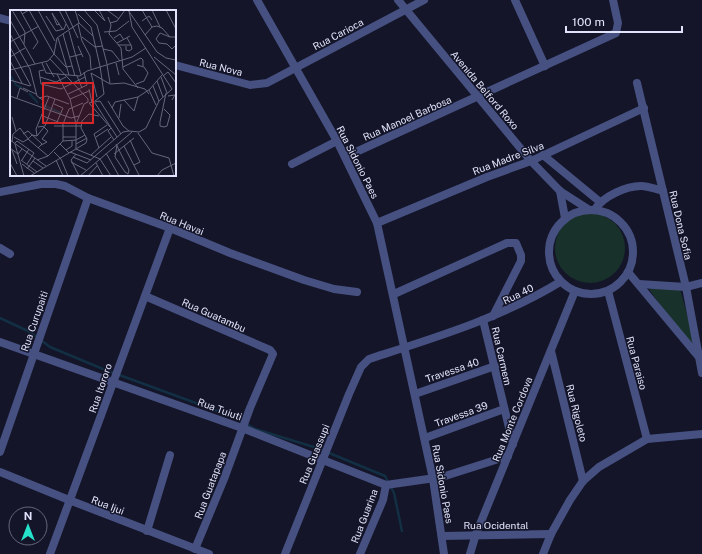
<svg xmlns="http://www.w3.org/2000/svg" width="702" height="554" font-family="'Public Sans',sans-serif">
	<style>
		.green { fill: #18322b }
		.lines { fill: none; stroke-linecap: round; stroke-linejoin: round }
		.stream { stroke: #122f43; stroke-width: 2.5 }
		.minor { stroke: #465181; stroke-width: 8 }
		.labels { text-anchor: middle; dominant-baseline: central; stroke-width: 3; stroke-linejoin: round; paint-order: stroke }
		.street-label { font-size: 10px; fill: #e0e3fb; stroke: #141529 }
		.inset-river { fill: none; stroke: #122f43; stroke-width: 2 }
		.inset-road { fill: none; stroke: #66677d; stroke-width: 1 }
		.view { fill: #d62828; fill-opacity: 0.15; stroke: #d62828; stroke-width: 2 }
		.inset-edge { fill: none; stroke: #e0e3fb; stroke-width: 2 }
	</style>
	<rect width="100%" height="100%" fill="#141529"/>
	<!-- green -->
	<g class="green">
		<circle cx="590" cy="248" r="35"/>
		<polygon points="649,289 680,289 700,361"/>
	</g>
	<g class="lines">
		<!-- stream -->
		<polyline class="stream" points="0,318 30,332 50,347 103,369 234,417 255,429 317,448 385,476 394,493 402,531"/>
		<!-- minor -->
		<g class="minor">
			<polyline points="257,0 337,141 377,223 433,479 444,554"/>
			<polyline points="398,0 531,161 560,191 588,209"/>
			<polyline points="515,0 545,66"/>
			<polyline points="0,18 11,21"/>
			<polyline points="175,65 250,85 267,83 424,0"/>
			<polyline points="637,83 686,287 702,373"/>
			<polyline points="543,155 600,202"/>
			<polyline points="345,157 616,33 618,23 613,0"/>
			<polyline points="292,164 337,141"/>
			<polyline points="560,191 565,218"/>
			<polyline points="0,192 41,184 56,184 65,186 88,198 170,228 230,253 304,280 334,289 357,292"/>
			<path d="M595,209C604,196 626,186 641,186C648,186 656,189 663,191"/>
			<circle cx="591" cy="252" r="42"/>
			<polyline points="377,223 487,177 531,161 644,108"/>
			<polyline points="0,248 10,254"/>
			<polyline points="628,272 698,356"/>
			<polyline points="639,284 686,287 702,283"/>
			<polyline points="608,291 647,439"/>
			<polyline points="394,294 507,243 516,243 521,255 521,261 493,316"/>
			<polyline points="145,296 270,350 273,354 250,408 224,479 195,549"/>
			<polyline points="483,320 513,444"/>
			<polyline points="0,342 242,428 386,485 442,477 508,456"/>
			<polyline points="551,351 583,481"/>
			<polyline points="415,394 495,366"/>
			<polyline points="425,438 504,409"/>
			<polyline points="0,452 88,198"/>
			<polyline points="0,472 69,500 209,554"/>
			<polyline points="147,531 170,455"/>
			<polyline points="442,536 551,534"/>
			<polyline points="50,554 170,228"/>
			<path d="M285,554L349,394L361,367L369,359C434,338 501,318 560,282"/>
			<polyline points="360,554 383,500 386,485"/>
			<polyline points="470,554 476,534 575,291"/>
			<polyline points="543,554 551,534 570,500 583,481 599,467 647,439 702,434"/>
		</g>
	</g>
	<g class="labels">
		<!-- street labels -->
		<g class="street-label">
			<text transform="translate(338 34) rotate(-28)">Rua Carioca</text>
			<text transform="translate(221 67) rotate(14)">Rua Nova</text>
			<text transform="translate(485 90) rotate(50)">Avenida Belford Roxo</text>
			<text transform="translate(407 118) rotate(-24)">Rua Manoel Barbosa</text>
			<text transform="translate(508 158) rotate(-21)">Rua Madre Silva</text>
			<text transform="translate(358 162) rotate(63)">Rua Sidonio Paes</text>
			<text transform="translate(182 223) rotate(22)">Rua Havai</text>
			<text transform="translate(681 225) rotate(77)">Rua Dona Sofia</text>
			<text transform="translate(518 294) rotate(-26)">Rua 40</text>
			<text transform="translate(214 315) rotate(24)">Rua Guatambu</text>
			<text transform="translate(34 321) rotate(-71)">Rua Curupaiti</text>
			<text transform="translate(502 356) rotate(77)">Rua Carmem</text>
			<text transform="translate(637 363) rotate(75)">Rua Paraiso</text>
			<text transform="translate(452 370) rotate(-19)">Travessa 40</text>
			<text transform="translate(100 388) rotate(-71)">Rua Itororo</text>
			<text transform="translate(220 409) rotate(20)">Rua Tuiuti</text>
			<text transform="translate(577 413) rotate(76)">Rua Rigoleto</text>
			<text transform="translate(461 414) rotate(-20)">Travessa 39</text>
			<text transform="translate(512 419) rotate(-68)">Rua Monte Cordova</text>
			<text transform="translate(314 454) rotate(-68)">Rua Guassupi</text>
			<text transform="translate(443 484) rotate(80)">Rua Sidonio Paes</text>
			<text transform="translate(210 485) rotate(-69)">Rua Guatapapa</text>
			<text transform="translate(108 505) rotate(21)">Rua Ijui</text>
			<text transform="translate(364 516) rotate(-69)">Rua Guarina</text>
			<text x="496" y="525">Rua Ocidental</text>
		</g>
	</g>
	<!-- overview -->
	<g transform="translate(10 10)">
		<rect width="166" height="166" fill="#141529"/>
		<path class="inset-river" d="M0,65L6,75L12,78M19,83L28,93M31,94L51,103"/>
		<path class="inset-road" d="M2,0L15,22L14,34M10,0L28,32L23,39M28,0L45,31M49,0L59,19M55,0L68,28M74,0L87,15L97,54M84,0L95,11M89,0L95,11M97,0L109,9M118,0L147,42L156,48L166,50M132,0L142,17M142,0L150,17M156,0L166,19M119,1L122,17L162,79M42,3L53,20M42,3L47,15L50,14M12,4L19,0L44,44L56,57L62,56M68,4L81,17L90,56L94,84L85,91M36,6L46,21L54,19L56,14M98,7L101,15L99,24L111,38L113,59L128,78M0,10L25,54M132,11L139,6L142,10M69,13L83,26M100,13L107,11L115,0M68,14L72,31L80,46L81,59M59,21L71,65M94,22L106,21L119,11M0,24L20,59L27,86L34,91M53,24L65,66M135,25L142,17L147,16L152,18L160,27H166M72,27L85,37L92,36M160,27L150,23L146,29L149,33L157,34L162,39L166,35M48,28L59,65M104,28L110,24L114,30M0,32L29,16M107,33L120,26M108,35H121L117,28M68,36L73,47M116,36V40L119,41L122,39L121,35M0,37L21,76M93,39L102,41L110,51M0,47L15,38M60,47L72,44M144,47L166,65M40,49L78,89V92L74,94M0,51L12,73M32,53L36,63L70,66L77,61L122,47L136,38M36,53L44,67M106,53L109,65M97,55L100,73M113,57L131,48L133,50V56M0,60L38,51L44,44L47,28L69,13L65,0M34,60L29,61L31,74L51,79L75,67M81,63L100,74L114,73L135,79L139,84M81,63L87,87M47,64L60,89L66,114M67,66L72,78M153,66L158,62L166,73M30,67L46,72L56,67M151,67L157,83M0,70L20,76M147,71L153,87M126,74L134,71L138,63L134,57L127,55M143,76L149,91M13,78L26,84M79,79L82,93M139,80L146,95M58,84L77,75L74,62M0,86L61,108L69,106M158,86L165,85L162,90M7,88L10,78L18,82M29,88L37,86L59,94M60,89L79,81M114,90L124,101M98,91L113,116L119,121L129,122L136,118L149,91L162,79M79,93L90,91L111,124M79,93L100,117M85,93L107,127M44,94L53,98L47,112M102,98L105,92L128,87L140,79L152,65M154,99L160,105L157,116L154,117L150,116V112L156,83M124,101L128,87M33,106L53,114M2,107L6,121M109,108L111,94M44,116H71M28,117L35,116L45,89M101,118L98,121L104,130M128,123L142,143L159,148M13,124L18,121L32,134L28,138M27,126L26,119L39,87M4,127L13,132L18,129M53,127H66M86,127L98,119M18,129L22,125L27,126L34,117M0,130L36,156M120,130L130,152L124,155M53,131L66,130L75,125M2,132L3,124L10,118L19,130L38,146M5,133L7,131L24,143L17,154M5,134L14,166M50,134L59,143M66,134L77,128M106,134L119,160M31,135L37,132L32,129L38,121L34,117M107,135L105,147L115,162L118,164L119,160M114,136L129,165M0,138L8,144L12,139M89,138L84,124L97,115M66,139V114L74,94M66,139L90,149L101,166M2,140L7,154M56,140L62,136V131M44,142L51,149L58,166M60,142L81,150M96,143L109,166M66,144L61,150L69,166M104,144L124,128M81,145L101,127M63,147L77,153L113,122L119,121M159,148L164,166M11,150L27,162M12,150L19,139M27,150L38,146L53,131V114L59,99L73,93M46,150L53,166M23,151L33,158M61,152L76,160M0,153L7,166M86,153L93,166M12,154L24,163M17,159L25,148M20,166L76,133L77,129L71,118L72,111L79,104L89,106M70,166L122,122M78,166L87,156M147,166L152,160L166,153"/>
		<path class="view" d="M33,73H83V113H33Z"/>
		<rect width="166" height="166" class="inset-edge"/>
	</g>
	<!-- north arrow -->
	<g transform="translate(28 526)"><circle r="19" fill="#141529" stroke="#66677d"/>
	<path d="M0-3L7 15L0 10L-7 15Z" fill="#25e2ca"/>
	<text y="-6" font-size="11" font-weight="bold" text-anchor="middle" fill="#e0e3fb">N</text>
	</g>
	<!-- scale -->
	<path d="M566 26v6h116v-6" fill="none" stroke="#e0e3fb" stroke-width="2"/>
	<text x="572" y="26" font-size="12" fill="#e0e3fb" stroke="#141529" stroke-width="3" paint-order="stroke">100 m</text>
</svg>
